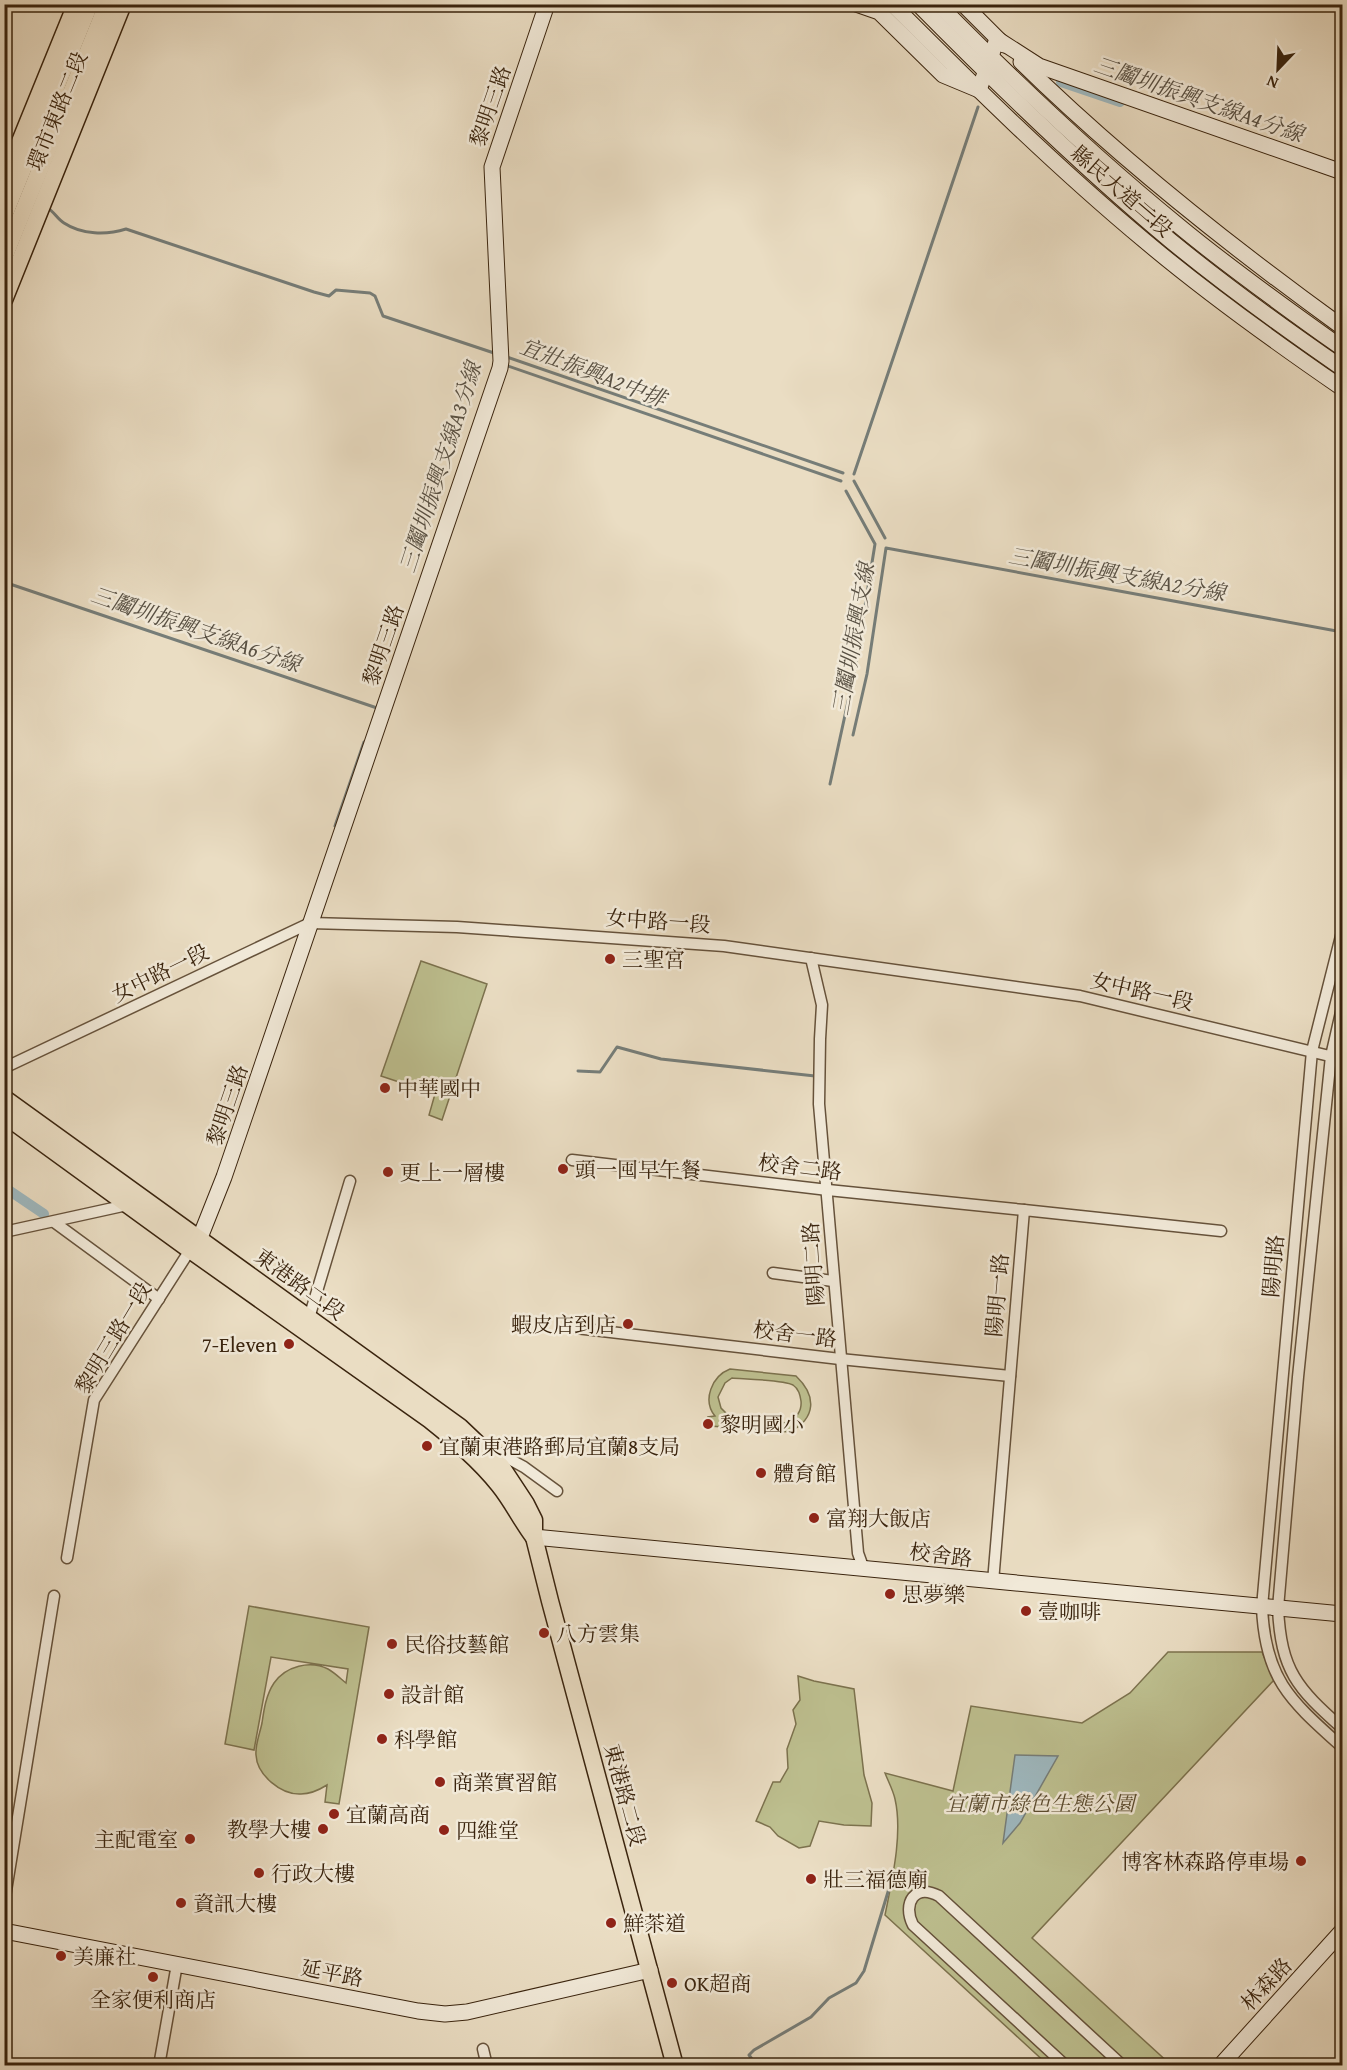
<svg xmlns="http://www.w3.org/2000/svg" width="1347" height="2070" font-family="'Gentium Book Plus','Noto Serif TC',serif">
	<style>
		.green { fill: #bdbf8f; stroke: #7c724e; stroke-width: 1.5; fill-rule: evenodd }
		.water { fill: #9eb8bf; stroke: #767d78; stroke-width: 1.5 }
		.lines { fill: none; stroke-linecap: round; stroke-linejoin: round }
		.stream { stroke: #767d78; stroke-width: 3 }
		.canal { stroke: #9eb8bf; stroke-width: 10 }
		.street-casing { stroke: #66523b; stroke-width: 13 }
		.secondary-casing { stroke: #3a240e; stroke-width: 17 }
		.primary-casing { stroke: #3a240e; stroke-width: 19 }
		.street { stroke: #f1e9d8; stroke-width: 10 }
		.secondary { stroke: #f1e9d8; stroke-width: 15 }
		.primary { stroke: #eaddc3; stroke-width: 16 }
		.poi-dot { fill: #8f2418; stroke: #f1e9d8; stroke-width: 2 }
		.labels { text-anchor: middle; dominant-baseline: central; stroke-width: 5; stroke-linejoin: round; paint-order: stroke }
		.street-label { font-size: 21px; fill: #3a240e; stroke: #f1e9d8 }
		.poi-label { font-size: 21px; fill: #3a240e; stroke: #f1e9d8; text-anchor: start }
		.park-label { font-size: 21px; font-style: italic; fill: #5b4b2e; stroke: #f1e9d8 }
		.water-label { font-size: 22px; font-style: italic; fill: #585043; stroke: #f1e9d8 }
	</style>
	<rect width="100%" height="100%" fill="#eaddc3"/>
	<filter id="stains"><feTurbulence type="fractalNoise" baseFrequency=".00333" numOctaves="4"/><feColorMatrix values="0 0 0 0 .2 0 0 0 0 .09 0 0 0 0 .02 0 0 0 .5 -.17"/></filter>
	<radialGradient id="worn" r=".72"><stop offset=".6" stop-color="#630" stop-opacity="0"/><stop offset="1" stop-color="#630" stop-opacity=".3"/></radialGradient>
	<!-- green -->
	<g class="green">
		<polygon points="421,961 487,984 442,1120 429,1115 435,1094 381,1076"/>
		<path d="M730,1369L796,1376C817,1396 816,1418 790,1432L710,1426L708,1417L715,1416C702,1400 712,1376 730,1369ZM732,1378C743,1379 785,1380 793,1385C799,1389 800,1395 801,1401C802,1412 796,1418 787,1423L729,1416L721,1408L718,1397L725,1383Z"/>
		<path d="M249,1606L369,1627L339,1804L325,1802L327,1785C319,1790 311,1794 301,1794C281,1795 257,1775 256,1755C255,1745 260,1733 262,1723C264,1709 266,1695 274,1683C286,1666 310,1660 328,1669C335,1673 341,1679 346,1683L348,1669L271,1657L254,1750L225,1744Z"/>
		<path d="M1168,1652H1262L1274,1680L1032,1938L1171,2065H1048L885,1915C892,1880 903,1834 895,1799C893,1790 888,1781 885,1773L953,1791L971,1706L1082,1723L1130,1693Z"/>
		<polygon points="798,1676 814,1681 854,1689 864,1775 872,1803 871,1826 844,1825 819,1821 810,1846 799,1848 778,1836 770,1827 756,1821 773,1782 780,1782 788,1768 787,1749 796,1724 793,1710 800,1700"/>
	</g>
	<!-- water -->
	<polygon class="water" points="1015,1755 1058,1756 1020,1823 1003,1843"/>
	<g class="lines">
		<!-- stream -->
		<g class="stream">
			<path d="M46,207C54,211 57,219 64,223C82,235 107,235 126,229L314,292L329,296L336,290L370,293L375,296L383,316L494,353"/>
			<polyline points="507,357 843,473"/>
			<polyline points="505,365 841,481"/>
			<polyline points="854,474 978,107"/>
			<polyline points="854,481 885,538"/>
			<polyline points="4,582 377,708"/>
			<polyline points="853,735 867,674 886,548 1342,632"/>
			<polyline points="830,784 854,674 875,544 846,491"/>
			<polyline points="337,827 335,826 364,742"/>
			<polyline points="578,1071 600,1072 617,1047 661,1059 815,1076"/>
			<polyline points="757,2066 749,2055 754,2050 811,2017 829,1998 856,1983 864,1971 891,1882"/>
		</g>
		<!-- canal -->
		<g class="canal">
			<polyline points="1061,82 1120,102"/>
			<polyline points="4,1187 44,1214"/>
		</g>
		<!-- street casing -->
		<g class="street-casing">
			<g id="street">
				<path d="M1342,932L1312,1051L1262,1607C1265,1680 1291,1701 1342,1747"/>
				<polyline points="811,958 822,1005 820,1039 819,1104 858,1553 863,1567"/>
				<path d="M1342,1008L1331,1056L1298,1377L1278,1608C1281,1671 1297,1688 1342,1728"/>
				<polyline points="4,1068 310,923 457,927 724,946 1080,996 1342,1059"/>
				<polyline points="572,1160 828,1190 1024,1210"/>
				<polyline points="54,1222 159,1299"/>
				<polyline points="4,1232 127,1205 129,1203"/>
				<polyline points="773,1273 833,1281"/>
				<polyline points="309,1318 350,1181"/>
				<polyline points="576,1328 840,1359 1010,1376"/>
				<polyline points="489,1448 524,1467 557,1491"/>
				<polyline points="67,1558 94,1400 190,1250"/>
				<polyline points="993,1582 1024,1210 1221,1231"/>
				<polyline points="4,1903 54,1596"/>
				<polyline points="483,2049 487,2066"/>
				<polyline points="159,2066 177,1964"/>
				<path d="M1066,2066L913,1925C902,1903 915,1883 939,1896L1123,2066"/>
			</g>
		</g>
		<!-- secondary casing -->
		<g class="secondary-casing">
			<g id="secondary">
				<polyline points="856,4 879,12 943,75 979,90 997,39 1039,66 1342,172"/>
				<path d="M892,4C974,86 1056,167 1145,241C1208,294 1275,342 1342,388"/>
				<path d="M918,4C999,86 1082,167 1171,241C1226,286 1284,328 1342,368"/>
				<path d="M938,4C1015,82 1094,157 1179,226C1231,269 1287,309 1342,348"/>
				<polyline points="963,4 1004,45"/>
				<path d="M1021,62C1120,159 1230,246 1342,327"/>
				<polyline points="193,1247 199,1240 224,1177 500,368 501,361 492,167 547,4"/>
				<polyline points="534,1537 1342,1614"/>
				<polyline points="4,1931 418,2011 445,2014 467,2012 650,1970"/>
				<polyline points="1220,2066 1342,1931"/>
			</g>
		</g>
		<!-- primary casing -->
		<g class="primary-casing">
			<g id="primary">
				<polyline points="4,181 76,4"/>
				<polyline points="4,216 90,4"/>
				<polyline points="4,258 107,4"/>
				<polyline points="4,300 123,4"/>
				<polyline points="4,1098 460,1427 501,1466 526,1504 534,1520 534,1537 550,1601 675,2066"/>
				<path d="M4,1115L190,1250L430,1420C455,1440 479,1460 499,1485C512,1501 521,1520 533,1536"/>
			</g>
		</g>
		<!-- street -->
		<use href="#street" class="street"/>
		<!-- secondary -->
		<use href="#secondary" class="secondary"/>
		<!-- primary -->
		<use href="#primary" class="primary"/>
	</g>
	<!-- markers -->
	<g class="poi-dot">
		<circle cx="610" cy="959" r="6"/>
		<circle cx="385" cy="1088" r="6"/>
		<circle cx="563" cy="1169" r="6"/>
		<circle cx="388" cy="1172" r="6"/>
		<circle cx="628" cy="1324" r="6"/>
		<circle cx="289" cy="1344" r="6"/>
		<circle cx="708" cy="1424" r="6"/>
		<circle cx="427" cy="1446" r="6"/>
		<circle cx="761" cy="1473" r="6"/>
		<circle cx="814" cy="1518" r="6"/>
		<circle cx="890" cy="1594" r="6"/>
		<circle cx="1026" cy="1611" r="6"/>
		<circle cx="544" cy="1633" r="6"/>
		<circle cx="392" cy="1644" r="6"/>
		<circle cx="389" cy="1694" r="6"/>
		<circle cx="382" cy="1739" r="6"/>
		<circle cx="440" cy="1782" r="6"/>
		<circle cx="334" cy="1814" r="6"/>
		<circle cx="323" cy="1829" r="6"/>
		<circle cx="444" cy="1830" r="6"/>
		<circle cx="190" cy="1839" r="6"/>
		<circle cx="1301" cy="1861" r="6"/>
		<circle cx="259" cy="1873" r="6"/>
		<circle cx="811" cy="1879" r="6"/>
		<circle cx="181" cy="1903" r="6"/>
		<circle cx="611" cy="1923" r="6"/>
		<circle cx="61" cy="1956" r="6"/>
		<circle cx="153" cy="1977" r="6"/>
		<circle cx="672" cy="1983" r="6"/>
	</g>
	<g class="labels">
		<!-- street labels -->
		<g class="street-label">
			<text transform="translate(490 106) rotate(-71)">黎明三路</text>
			<text transform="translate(57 111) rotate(-68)">環市東路二段</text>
			<text transform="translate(1122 191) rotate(41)">縣民大道二段</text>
			<text transform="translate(383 645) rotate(-71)">黎明三路</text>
			<text transform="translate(658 921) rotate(4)">女中路一段</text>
			<text transform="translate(160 973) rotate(-26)">女中路一段</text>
			<text transform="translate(1142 991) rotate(13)">女中路一段</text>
			<text transform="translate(227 1105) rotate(-71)">黎明三路</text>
			<text transform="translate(800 1167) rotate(7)">校舍二路</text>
			<text transform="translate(813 1264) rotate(-94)">陽明二路</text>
			<text transform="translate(1273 1266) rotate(-85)">陽明路</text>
			<text transform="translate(300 1284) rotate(36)">東港路二段</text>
			<text transform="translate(997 1295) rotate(-85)">陽明一路</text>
			<text transform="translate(795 1334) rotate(7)">校舍一路</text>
			<text transform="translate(113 1338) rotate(-59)">黎明三路一段</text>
			<text transform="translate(941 1555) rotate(7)">校舍路</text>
			<text transform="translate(625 1795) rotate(75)">東港路二段</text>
			<text transform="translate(332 1973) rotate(11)">延平路</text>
			<text transform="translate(1266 1984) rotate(-47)">林森路</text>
		</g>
		<!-- poi labels -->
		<g class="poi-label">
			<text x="622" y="959">三聖宮</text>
			<text x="397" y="1088">中華國中</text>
			<text x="575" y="1169">頭一囤早午餐</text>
			<text x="400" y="1172">更上一層樓</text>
			<text x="616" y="1324" text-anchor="end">蝦皮店到店</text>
			<text x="277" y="1344" text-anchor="end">7-Eleven</text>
			<text x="720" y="1424">黎明國小</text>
			<text x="439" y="1446">宜蘭東港路郵局宜蘭8支局</text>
			<text x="773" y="1473">體育館</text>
			<text x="826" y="1518">富翔大飯店</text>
			<text x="902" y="1594">思夢樂</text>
			<text x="1038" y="1611">壹咖啡</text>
			<text x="556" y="1633">八方雲集</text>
			<text x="404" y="1644">民俗技藝館</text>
			<text x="401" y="1694">設計館</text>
			<text x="394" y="1739">科學館</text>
			<text x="452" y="1782">商業實習館</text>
			<text x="346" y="1814">宜蘭高商</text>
			<text x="311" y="1829" text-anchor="end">教學大樓</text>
			<text x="456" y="1830">四維堂</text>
			<text x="178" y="1839" text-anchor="end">主配電室</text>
			<text x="1289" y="1861" text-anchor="end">博客林森路停車場</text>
			<text x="271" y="1873">行政大樓</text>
			<text x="823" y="1879">壯三福德廟</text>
			<text x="193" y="1903">資訊大樓</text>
			<text x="623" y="1923">鮮茶道</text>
			<text x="73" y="1956">美廉社</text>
			<text x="684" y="1983">OK超商</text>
			<text x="153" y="1999" text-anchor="middle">全家便利商店</text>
		</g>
		<!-- park labels -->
		<g class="park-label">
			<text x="1040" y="1803">宜蘭市綠色生態公園</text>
		</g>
		<!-- water labels -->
		<g class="water-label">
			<text transform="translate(1199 99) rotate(19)">三鬮圳振興支線A4分線</text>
			<text transform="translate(593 372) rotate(21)">宜壯振興A2中排</text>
			<text transform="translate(440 467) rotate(-72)">三鬮圳振興支線A3分線</text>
			<text transform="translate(1117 574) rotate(10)">三鬮圳振興支線A2分線</text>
			<text transform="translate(196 629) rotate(19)">三鬮圳振興支線A6分線</text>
			<text transform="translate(853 639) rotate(-80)">三鬮圳振興支線</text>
		</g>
	</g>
	<!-- margin -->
	<rect width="1347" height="2070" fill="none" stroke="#eaddc3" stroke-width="24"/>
	<rect x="6" y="6" width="1335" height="2058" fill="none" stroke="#3a240e" stroke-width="3"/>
	<rect x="12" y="12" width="1323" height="2046" fill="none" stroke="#3a240e" stroke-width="1.5"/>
	<!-- north arrow -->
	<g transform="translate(1278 69) rotate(203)" stroke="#f1e9d8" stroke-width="4.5" paint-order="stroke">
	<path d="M0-4.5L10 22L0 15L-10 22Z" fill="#3a240e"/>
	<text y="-9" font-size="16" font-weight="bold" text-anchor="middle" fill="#3a240e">N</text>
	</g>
	<rect width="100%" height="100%" filter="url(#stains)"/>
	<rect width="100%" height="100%" fill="url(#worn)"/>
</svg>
